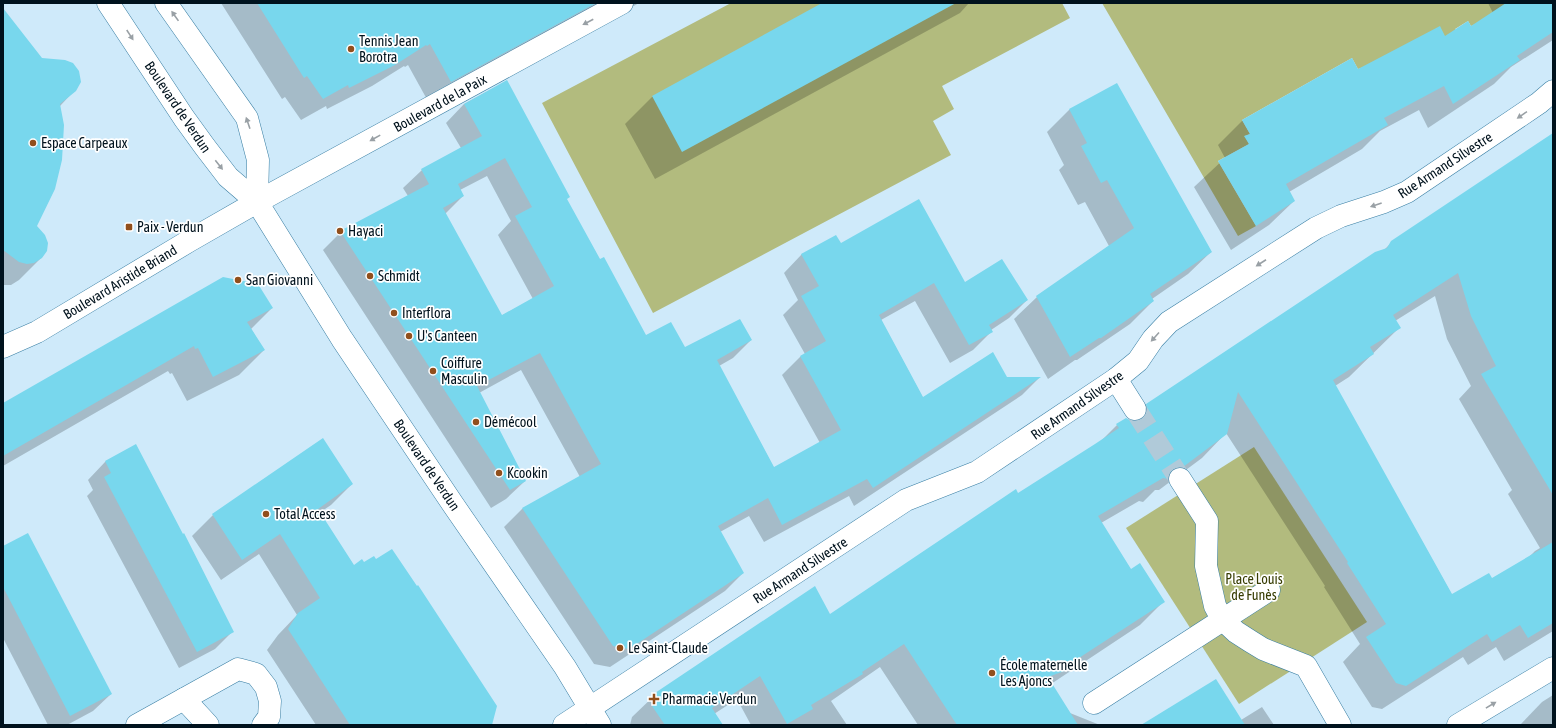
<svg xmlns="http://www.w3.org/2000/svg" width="1556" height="728" font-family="'Asap Condensed',sans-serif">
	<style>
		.green { fill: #b2bb7e }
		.shadow { fill: #0003; fill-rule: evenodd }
		.building { fill: #78d7ed; fill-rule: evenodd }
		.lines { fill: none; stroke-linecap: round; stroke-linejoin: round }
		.street-tunnel { stroke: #b0cad9; stroke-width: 22; stroke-dasharray: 22 11; stroke-linecap: butt }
		.street-casing { stroke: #387ea3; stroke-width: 23 }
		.secondary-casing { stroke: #387ea3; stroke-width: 23 }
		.street { stroke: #fff; stroke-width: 22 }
		.secondary { stroke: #fff; stroke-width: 22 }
		.oneway { fill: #99a0a5 }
		.poi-dot { fill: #914f1c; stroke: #fff; stroke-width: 1.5 }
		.labels { text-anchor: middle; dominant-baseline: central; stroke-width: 3.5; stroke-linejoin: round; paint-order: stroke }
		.poi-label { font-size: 14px; fill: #00121d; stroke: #fff; text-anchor: start }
		.street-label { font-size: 14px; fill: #00121d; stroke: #fff }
		.park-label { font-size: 14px; fill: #373c02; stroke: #fff }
	</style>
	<rect width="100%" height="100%" fill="#cfeafa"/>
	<!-- green -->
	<g class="green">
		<polygon points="731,3 1062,3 1070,18 942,86 954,109 933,121 951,155 653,313 542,103"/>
		<polygon points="1102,3 1524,3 1471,26 1468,21 1455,29 1459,35 1358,69 1352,58 1242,120 1250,134 1245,136 1249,144 1218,161 1256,226 1238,236"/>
		<polygon points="1254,447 1367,622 1239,704 1126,528"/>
	</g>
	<!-- shadow -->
	<g class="shadow">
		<polygon points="221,3 639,3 611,19 429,103 408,65 405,67 404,66 372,86 327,109 326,106 301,120 285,97 282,99"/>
		<polygon points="824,3 969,3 960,13 655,179 625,124 652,97"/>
		<polygon points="1488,3 1553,3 1553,40 1511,67 1494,84 1428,128 1419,110 1380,131 1362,149 1289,192 1294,201 1269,225 1231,250 1194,187 1225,158 1218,145 1242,121 1352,59 1357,71 1471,28 1493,13"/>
		<polygon points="3,18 41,59 75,90 60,106 35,226 41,258 19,280 11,285 3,285"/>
		<path d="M507,81L566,199L600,260L646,336L685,349L751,340L733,358L719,366L774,468L820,443L782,375L800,357L805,354L783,315L798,300L784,273L802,254L841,244L965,283L1027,300L1009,318L991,330L992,331L973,350L950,363L915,301L881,320L923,398L1006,378H1039L1022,395L854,506L849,496L764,542L749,516L720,532L743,573L725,591L610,667L594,664L504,527L522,509L580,477L521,370L479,393L525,481L506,499L491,508L323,250L341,232L408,196L403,188L422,170L461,148L446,123L464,104ZM487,176L511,221L498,235L533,299L501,316L445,214L463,196L460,190Z"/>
		<polygon points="1117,85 1211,252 1188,274 1152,299 1153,301 1130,324 1077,360 1075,360 1048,379 1014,319 1037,297 1109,246 1085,202 1078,205 1059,170 1064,165 1047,132 1069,110"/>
		<path d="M1553,135V631L1504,661L1496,647L1468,665L1463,657L1382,709L1372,707L1343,662L1360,644L1324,587L1325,586L1226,433L1202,458L1159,490H1155L1143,502L1139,501L1101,523L1131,570L1163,602L1140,625L1051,684L1070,713L1100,725H918L880,667L831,701L847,725H751L737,699L714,714L722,725H630L632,717L656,694L830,615L1100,442L1117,425L1126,419L1131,421L1147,405L1384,250L1392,242ZM1435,296L1447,339L1471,386L1459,399L1512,490L1508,494L1540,548L1535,551L1528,558L1492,580L1452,595L1335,386L1349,377L1399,328L1395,321Z"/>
		<polygon points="272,308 251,329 264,350 239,375 187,401 172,373 170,374 168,371 3,466 3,404"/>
		<polygon points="323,440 352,484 331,505 319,513 354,566 491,725 316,725 267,650 278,635 297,615 259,554 221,580 192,536 213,515"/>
		<polygon points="136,446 232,632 215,649 179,668 87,496 93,490 88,480 105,462"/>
		<polygon points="3,547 111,694 93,711 67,725 48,725 3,638"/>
		<polygon points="1553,695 1553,725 1520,725 1542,702"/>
		<polygon points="1262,707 1274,725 1150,725 1241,720"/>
	</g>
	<!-- building -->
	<g class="building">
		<polygon points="257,3 596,3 451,82 430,44 427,46 426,45 395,65 349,88 348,85 323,99 307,76 304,78"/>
		<polygon points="822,3 956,3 682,152 652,96"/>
		<polygon points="1506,3 1553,3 1553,32 1517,56 1520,60 1453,104 1444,86 1384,118 1388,125 1286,184 1295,201 1256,226 1218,161 1249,144 1244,136 1250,134 1242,120 1352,58 1358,69 1440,26 1445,36 1468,21 1471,26"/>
		<polygon points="3,8 42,58 65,60 73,63 79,71 81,82 76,91 60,104 64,125 62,160 55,189 37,226 45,235 48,243 47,251 42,258 34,263 27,264 19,262 3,250"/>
		<path d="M507,80L570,197L567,199L600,259L604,257L646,335L671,322L685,347L740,319L752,340L717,360L774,467L841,430L800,356L826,341L801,296L819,286L801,254L836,235L841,243L919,199L965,282L1002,259L1028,300L989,325L993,332L969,345L934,283L879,315L923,397L993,352L1007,377H1041L873,488L867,479L782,525L768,498L718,526L744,573L629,649L613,646L522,508L601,464L540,353L477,386L526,481L510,490L340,231L429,184L421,169L482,136L464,104ZM505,158L532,207L515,216L554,286L502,315L443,208L464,196L458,184Z"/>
		<polygon points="1117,83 1212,252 1150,294 1154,301 1101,338 1099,338 1070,357 1036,296 1134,228 1107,180 1101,183 1081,146 1087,143 1069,109"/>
		<polygon points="1553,133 1553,495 1481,374 1496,366 1471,316 1458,273 1393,315 1401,328 1370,347 1374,354 1333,380 1452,594 1489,573 1492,578 1553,542 1553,623 1528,638 1520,625 1492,642 1487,634 1406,686 1396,683 1366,637 1386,624 1347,563 1348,562 1238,392 1227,434 1183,467 1179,467 1173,469 1169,473 1168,479 1163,478 1098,516 1131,569 1140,563 1165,602 1065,667 1067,670 1048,677 1078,725 957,725 904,644 862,672 863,674 811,705 813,709 787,724 760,676 712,708 723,725 665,725 652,706 655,693 815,586 830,614 1016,489 1018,493 1095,444 1119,428 1116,424 1126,418 1130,420 1135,421 1142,419 1146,414 1147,409 1146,404 1375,252 1387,248 1391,241"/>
		<polygon points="223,277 258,284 273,308 247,322 265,350 213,377 198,348 195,349 194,346 3,456 3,403"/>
		<polygon points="323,438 353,484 318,509 354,565 362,559 364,562 374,556 376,559 392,549 417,586 418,585 497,706 492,725 350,725 288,629 298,613 320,598 280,534 242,560 212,514"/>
		<polygon points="136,444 183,534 184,533 234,632 197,652 104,477 111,473 105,461"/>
		<polygon points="28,533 112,694 70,716 3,587 3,546"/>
		<polygon points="1216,679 1245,725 1141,725"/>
	</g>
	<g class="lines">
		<!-- street-tunnel -->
		<polyline class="street-tunnel" points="1135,409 1180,479"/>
		<!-- street casing -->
		<g class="street-casing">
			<g id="street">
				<polyline points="3,347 37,332 189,241 257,202"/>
				<polyline points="1116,379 1135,409"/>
				<polyline points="1180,479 1207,521 1206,566 1215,606 1222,619 1236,632 1250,641 1263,649 1306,666 1340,725"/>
				<polyline points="184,699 208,725"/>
				<polyline points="1094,703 1269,590"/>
				<polyline points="137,725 238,669 256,674 266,687 270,701 269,717 263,725"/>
				<polyline points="564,725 906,500 977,472 1116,379 1138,361 1153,339 1169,322 1316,228 1341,216 1384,202 1407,192 1539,103 1553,91"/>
				<polyline points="1458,725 1553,668"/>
			</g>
		</g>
		<!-- secondary casing -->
		<g class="secondary-casing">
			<g id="secondary">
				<polyline points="108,3 184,118 205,147 228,177 257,202 342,339 452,503 565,667 600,725"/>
				<polyline points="166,3 247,118 258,160 257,202"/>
				<polyline points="257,202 622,3"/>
			</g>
		</g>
		<!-- street -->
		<use href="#street" class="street"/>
		<!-- secondary -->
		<use href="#secondary" class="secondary"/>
	</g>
	<!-- one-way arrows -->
	<defs><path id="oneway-solid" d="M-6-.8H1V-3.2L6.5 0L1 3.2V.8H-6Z"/></defs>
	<g class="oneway">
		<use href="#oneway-solid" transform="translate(175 16) rotate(-125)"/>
		<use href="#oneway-solid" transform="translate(588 22) rotate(152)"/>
		<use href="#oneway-solid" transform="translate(130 35) rotate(57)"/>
		<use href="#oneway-solid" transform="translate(1522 115) rotate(146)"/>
		<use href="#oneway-solid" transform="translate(248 123) rotate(-109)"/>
		<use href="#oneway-solid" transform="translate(375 138) rotate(151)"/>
		<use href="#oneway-solid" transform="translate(219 165) rotate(52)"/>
		<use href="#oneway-solid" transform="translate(1376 205) rotate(161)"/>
		<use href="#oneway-solid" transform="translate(1261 263) rotate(147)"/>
		<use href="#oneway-solid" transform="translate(1155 337) rotate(132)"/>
		<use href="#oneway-solid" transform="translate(1491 705) rotate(-31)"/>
	</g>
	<!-- markers -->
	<g class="poi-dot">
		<circle cx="351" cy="49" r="4"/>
		<circle cx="33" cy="143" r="4"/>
		<rect x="125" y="223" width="8" height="8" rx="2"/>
		<circle cx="340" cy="231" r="4"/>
		<circle cx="370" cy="276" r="4"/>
		<circle cx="238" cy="280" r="4"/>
		<circle cx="394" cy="313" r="4"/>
		<circle cx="409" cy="336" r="4"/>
		<circle cx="433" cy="371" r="4"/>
		<circle cx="476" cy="422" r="4"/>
		<circle cx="499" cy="473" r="4"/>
		<circle cx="266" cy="514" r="4"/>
		<circle cx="620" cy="648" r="4"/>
		<circle cx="992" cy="673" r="4"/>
		<path d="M652 693h4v4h4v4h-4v4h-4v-4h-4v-4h4z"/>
	</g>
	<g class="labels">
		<!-- poi labels -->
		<g class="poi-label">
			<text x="359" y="41">Tennis Jean<tspan x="359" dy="16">Borotra</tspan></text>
			<text x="41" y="143">Espace Carpeaux</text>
			<text x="137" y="227">Paix - Verdun</text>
			<text x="348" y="231">Hayaci</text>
			<text x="378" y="276">Schmidt</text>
			<text x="246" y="280">San Giovanni</text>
			<text x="402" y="313">Interflora</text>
			<text x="417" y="336">U's Canteen</text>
			<text x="441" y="363">Coiffure<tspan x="441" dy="16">Masculin</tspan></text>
			<text x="484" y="422">Démécool</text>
			<text x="507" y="473">Kcookin</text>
			<text x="274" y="514">Total Access</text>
			<text x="628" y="648">Le Saint-Claude</text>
			<text x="1000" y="665">École maternelle<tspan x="1000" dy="16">Les Ajoncs</tspan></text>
			<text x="662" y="699">Pharmacie Verdun</text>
		</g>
		<!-- street labels -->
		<g class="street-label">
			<text transform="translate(440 103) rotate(-29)">Boulevard de la Paix</text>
			<text transform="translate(178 107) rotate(56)">Boulevard de Verdun</text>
			<text transform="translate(1445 165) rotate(-33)">Rue Armand Silvestre</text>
			<text transform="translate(120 282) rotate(-31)">Boulevard Aristide Briand</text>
			<text transform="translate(1077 405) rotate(-35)">Rue Armand Silvestre</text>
			<text transform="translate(427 465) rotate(56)">Boulevard de Verdun</text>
			<text transform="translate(800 570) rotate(-33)">Rue Armand Silvestre</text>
		</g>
		<!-- park labels -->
		<g class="park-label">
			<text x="1254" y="579">Place Louis<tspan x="1254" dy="16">de Funès</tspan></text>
		</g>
	</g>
	<!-- border -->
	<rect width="1556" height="728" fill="none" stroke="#00121d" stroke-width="8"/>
</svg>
